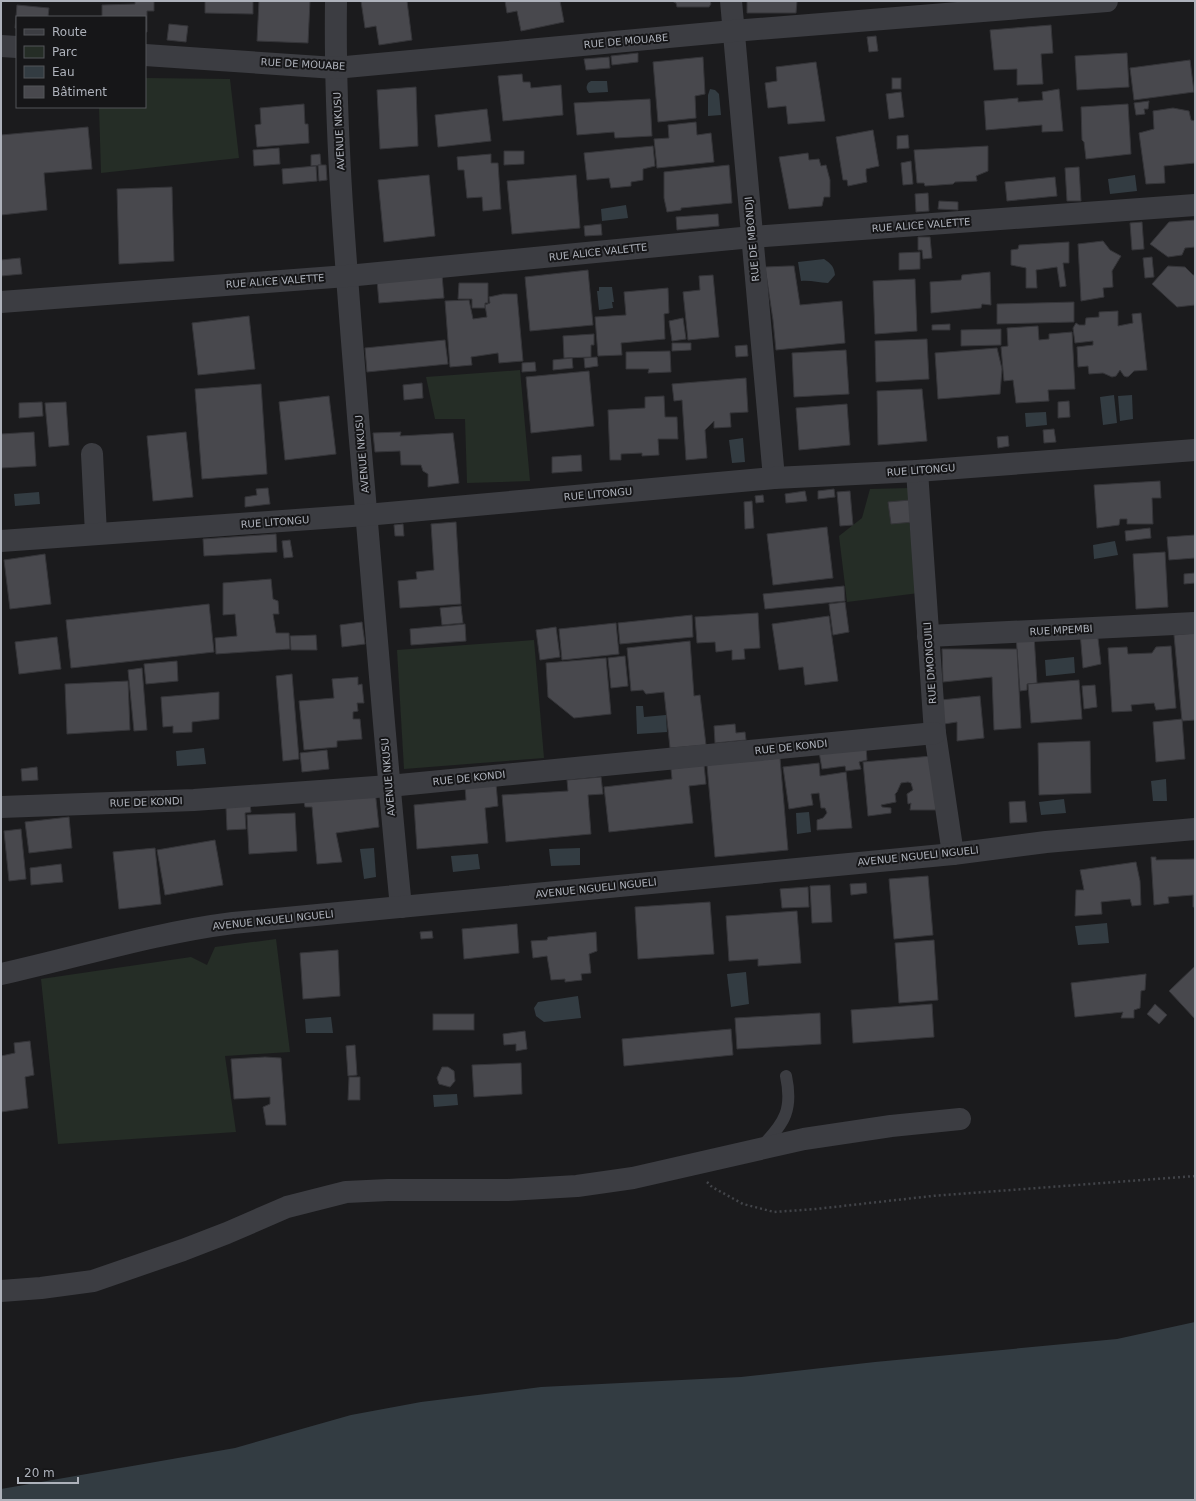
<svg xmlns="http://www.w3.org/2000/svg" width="1196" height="1501" font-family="'DejaVu Sans',sans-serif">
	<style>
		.green { fill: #252d26 }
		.water { fill: #333c42 }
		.building { fill: #48484d; stroke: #353539 }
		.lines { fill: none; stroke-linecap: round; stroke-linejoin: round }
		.path { stroke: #424449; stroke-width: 2.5; stroke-dasharray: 2 3; stroke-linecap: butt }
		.service { stroke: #3c3d42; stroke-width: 12 }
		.minor { stroke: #3c3d42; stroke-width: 22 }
		.tertiary { stroke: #3c3d42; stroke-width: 22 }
		.labels { text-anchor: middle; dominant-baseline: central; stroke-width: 4; stroke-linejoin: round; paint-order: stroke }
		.street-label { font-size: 10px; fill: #aeb2bb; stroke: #161618 }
	</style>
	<rect width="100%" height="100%" fill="#1b1b1d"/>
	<!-- green -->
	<g class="green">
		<polygon points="145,78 230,79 239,158 101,173 99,107 145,107"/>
		<polygon points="520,370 530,481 467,483 465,419 435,419 426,377"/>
		<polygon points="910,488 909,520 919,593 847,602 839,536 862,518 870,489"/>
		<polygon points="534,640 544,758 404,769 397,650"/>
		<polygon points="276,939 290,1052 225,1056 236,1132 58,1144 41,979 191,957 207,965 215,947"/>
	</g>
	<!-- water -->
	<g class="water">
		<path d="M591,81H607L608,92L589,93C586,89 586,87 588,83Z"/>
		<polygon points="710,89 715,90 719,94 721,115 708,116 708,95"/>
		<polygon points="1135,175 1137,191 1110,194 1108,179"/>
		<polygon points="626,205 628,218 602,221 601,209"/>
		<path d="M824,259C831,264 834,266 835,275L828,283C818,283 811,280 801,281L798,262Z"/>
		<polygon points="599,287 612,287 614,302 612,302 613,308 599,310 597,291 599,291"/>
		<polygon points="1114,395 1117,423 1103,425 1100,397"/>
		<polygon points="1132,395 1133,419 1120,421 1118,396"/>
		<polygon points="1046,412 1047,425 1026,427 1025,413"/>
		<polygon points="743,438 745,462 732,463 729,440"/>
		<polygon points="39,492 40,504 15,506 14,494"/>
		<polygon points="1115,541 1118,555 1094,559 1093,545"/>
		<polygon points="1074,657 1075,673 1046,676 1045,660"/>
		<polygon points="636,706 643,706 644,717 666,715 667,732 637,734"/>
		<polygon points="204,748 206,764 177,766 176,751"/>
		<polygon points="1166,779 1167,801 1153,801 1151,781"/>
		<polygon points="1064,799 1066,813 1041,815 1039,802"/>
		<polygon points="809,812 811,832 797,834 796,813"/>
		<polygon points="374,848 376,877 364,879 360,849"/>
		<polygon points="580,848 580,865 551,866 549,849"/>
		<polygon points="478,854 480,869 453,872 451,856"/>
		<polygon points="1107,923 1109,943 1078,945 1075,926"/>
		<polygon points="746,972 749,1004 731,1007 727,974"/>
		<polygon points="578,996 581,1018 544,1022 536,1016 534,1008 538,1002"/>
		<polygon points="331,1017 333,1033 306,1033 305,1019"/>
		<polygon points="457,1094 458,1105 434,1107 433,1095"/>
		<polygon points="1195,1322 1195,1500 1,1500 1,1489 235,1448 351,1415 421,1402 541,1387 741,1377 875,1362 1117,1339"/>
	</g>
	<!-- building -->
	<g class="building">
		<polygon points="135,1 154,1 154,11 147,11 147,32 145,32 145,17 102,17 102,5 135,4"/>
		<polygon points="205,1 253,1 253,14 205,13"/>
		<polygon points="259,1 310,1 308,43 257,41"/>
		<polygon points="361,1 407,1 412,40 379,45 376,26 365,28"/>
		<polygon points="505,1 560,1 564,22 521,31 517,11 507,13"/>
		<polygon points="672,1 710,1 711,4 709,7 677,7 676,3"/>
		<polygon points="747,1 797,1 796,13 747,13"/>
		<polygon points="17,5 49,8 48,17 17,17 17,28 15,28"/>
		<polygon points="169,24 188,26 186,42 167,40"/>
		<polygon points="1051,25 1053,53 1041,54 1043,84 1017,85 1017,69 994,70 990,30"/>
		<polygon points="876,36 878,51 869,52 867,37"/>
		<polygon points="638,53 638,62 612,65 611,56"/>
		<polygon points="1127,53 1129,87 1077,90 1075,56"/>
		<polygon points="609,57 610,68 586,70 584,59"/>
		<polygon points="703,57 705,94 695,96 696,118 658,122 653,62"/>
		<polygon points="1190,60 1194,92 1134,100 1130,68"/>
		<polygon points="816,62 825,121 788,124 786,106 768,108 765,83 777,81 776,67"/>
		<polygon points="522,74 523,82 530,82 531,88 561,85 563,115 503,121 498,76"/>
		<rect x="892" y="78" width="9" height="11"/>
		<polygon points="416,87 418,146 380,149 377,90"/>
		<polygon points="1059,89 1063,131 1042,132 1042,125 986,130 984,101 1018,98 1018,102 1043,100 1042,92"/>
		<polygon points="901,92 904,117 889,119 886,94"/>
		<polygon points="650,99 652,136 615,138 614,132 577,135 574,103"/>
		<polygon points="1149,101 1148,109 1144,109 1145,114 1136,115 1134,103"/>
		<polygon points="304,104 305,124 308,124 309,143 257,147 255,125 261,124 260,108"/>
		<polygon points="1128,104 1131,154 1086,159 1084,142 1082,140 1081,107"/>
		<polygon points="1173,108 1189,111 1191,120 1195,121 1195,163 1164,166 1165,183 1146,184 1139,133 1154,129 1153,111"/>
		<polygon points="487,109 491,141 438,147 435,115"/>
		<polygon points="696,122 697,135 711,133 714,162 657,168 654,139 669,138 668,125"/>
		<polygon points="88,127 92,169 44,173 47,210 1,215 1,135"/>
		<polygon points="873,130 879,166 866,169 866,175 867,182 848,186 847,180 843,180 836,137"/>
		<polygon points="908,135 909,148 897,149 897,136"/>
		<polygon points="653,146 655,166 643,169 643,180 631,182 631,186 611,188 609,178 587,180 584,153"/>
		<polygon points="988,146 988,171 976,176 977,181 955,182 953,184 925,186 924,183 917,183 914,150"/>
		<polygon points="279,148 280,164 254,166 253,150"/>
		<polygon points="504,151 524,151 524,164 504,165"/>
		<polygon points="808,153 809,160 819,159 821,166 826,165 830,180 830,197 824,197 822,206 789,209 779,157"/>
		<polygon points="320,154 321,165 311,166 311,155"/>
		<polygon points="491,154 491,163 498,163 501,209 483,211 482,197 467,198 464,170 458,170 457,157"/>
		<polygon points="911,161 913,184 903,185 901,163"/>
		<polygon points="318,165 326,165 327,180 319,181"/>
		<polygon points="729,165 732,203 681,208 681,210 667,212 664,198 664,172"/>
		<polygon points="316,166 317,181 283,184 282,169"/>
		<polygon points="1079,167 1081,201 1067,201 1065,168"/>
		<polygon points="429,175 435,236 384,242 378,180"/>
		<polygon points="576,175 580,228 512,234 507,181"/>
		<polygon points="1055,177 1057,196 1007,201 1005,182"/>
		<polygon points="172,187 174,261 119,264 117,189"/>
		<polygon points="928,193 929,211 916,212 915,194"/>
		<polygon points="939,201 958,202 958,210 938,209"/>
		<polygon points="718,214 719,226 677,230 676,217"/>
		<polygon points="1195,220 1195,247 1185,248 1182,255 1168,257 1150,244 1169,222"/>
		<polygon points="1142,222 1144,249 1132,250 1130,223"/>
		<polygon points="601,224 602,235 585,236 584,226"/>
		<polygon points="918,237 930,237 932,258 923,259 922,250 918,250"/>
		<polygon points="1103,241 1110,250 1121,256 1112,271 1113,287 1103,288 1104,297 1081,301 1078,244"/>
		<polygon points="1069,242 1069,263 1063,263 1066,286 1060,287 1057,267 1036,270 1037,288 1026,288 1026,268 1011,265 1011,250 1018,249 1019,245"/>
		<polygon points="920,252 920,269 899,270 899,253"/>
		<polygon points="1152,257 1154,277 1145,278 1143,258"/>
		<polygon points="20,258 22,274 1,276 1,260"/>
		<polygon points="789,266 794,266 800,305 842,301 845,343 776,350 773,320 765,267"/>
		<polygon points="1168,266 1185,267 1193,275 1195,275 1195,305 1177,307 1152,284"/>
		<polygon points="588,270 593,325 530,331 525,277"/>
		<polygon points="990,272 991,305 982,304 981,308 931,313 930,282 961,280 962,275"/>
		<polygon points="442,275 444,298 379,303 377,280"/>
		<polygon points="713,275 719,337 688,340 683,292 700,290 699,276"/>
		<polygon points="915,279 917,331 875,334 873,281"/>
		<polygon points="459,283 488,283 488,303 485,303 485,308 472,308 472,299 458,299"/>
		<polygon points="668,288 669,313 664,314 665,339 621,343 622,355 598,356 595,317 626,315 624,292"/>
		<polygon points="503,294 517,294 523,361 499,363 498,353 471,357 472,365 450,367 445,301 469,300 473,319 487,317 485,305 490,303 489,297"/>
		<polygon points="1074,302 1074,322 997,324 997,304"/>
		<polygon points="1118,311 1118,326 1133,323 1132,314 1141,313 1147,370 1134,371 1129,376 1127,377 1124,376 1120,370 1116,376 1112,377 1103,373 1089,374 1088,366 1078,367 1077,347 1093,345 1093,341 1075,343 1073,328 1076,323 1079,325 1085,325 1086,318 1099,317 1099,312"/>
		<polygon points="249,316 255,369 198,375 192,323"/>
		<polygon points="683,318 686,339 672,341 669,321"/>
		<polygon points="950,324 950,330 932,330 932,325"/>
		<polygon points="1038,326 1039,340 1049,339 1049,334 1072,332 1075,389 1048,390 1049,401 1016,403 1013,380 1004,381 1001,347 1008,346 1007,328"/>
		<polygon points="1001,329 1001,345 961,346 961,330"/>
		<polygon points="594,334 594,345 591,345 591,357 564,358 563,336"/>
		<polygon points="927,339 929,379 876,382 875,341"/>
		<polygon points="445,340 448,364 367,372 365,348"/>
		<polygon points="672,343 691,343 691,350 672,351"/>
		<polygon points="747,345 748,356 736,357 735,346"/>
		<polygon points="997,348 1002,369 1000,394 938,399 935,353"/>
		<polygon points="846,350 849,394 794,397 792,353"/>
		<polygon points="670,351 671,372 648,373 649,369 626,369 626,352"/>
		<polygon points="597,357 598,366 585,368 584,358"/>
		<polygon points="572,358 573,368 553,370 553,360"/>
		<polygon points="535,362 536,371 522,372 522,363"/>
		<polygon points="589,371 594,426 531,433 526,377"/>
		<polygon points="746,378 748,412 730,413 731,427 714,428 714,421 705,430 707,458 686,460 682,400 674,401 672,384"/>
		<polygon points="422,383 423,398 404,400 403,385"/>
		<polygon points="261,384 267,474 202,479 195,389"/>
		<polygon points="922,389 927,441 878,445 877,391"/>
		<polygon points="329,396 336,454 285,460 279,402"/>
		<polygon points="664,396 665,417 677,417 678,439 658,439 659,455 642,456 642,453 621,454 621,460 610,460 608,410 645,408 645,397"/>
		<polygon points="1069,401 1070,417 1058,418 1058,402"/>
		<polygon points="42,402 43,416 19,418 19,403"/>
		<polygon points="66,402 69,445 49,447 45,403"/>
		<polygon points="847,404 850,445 799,450 796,408"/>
		<polygon points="1054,429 1056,442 1044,443 1043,430"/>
		<polygon points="34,432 36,466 1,468 1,434"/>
		<polygon points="186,432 193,497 153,501 147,436"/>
		<polygon points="401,432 400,436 453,433 459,483 428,487 428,474 423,471 421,465 401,465 400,451 375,452 373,433"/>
		<polygon points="1008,436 1009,446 998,448 997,437"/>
		<polygon points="581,455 582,471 552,473 552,457"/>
		<polygon points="1160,481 1161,498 1152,498 1153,524 1127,524 1127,519 1120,519 1119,525 1097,528 1094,485"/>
		<polygon points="268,488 270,504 245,507 245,497 257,495 256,489"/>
		<polygon points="834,489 835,497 818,499 818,491"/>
		<polygon points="805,491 807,501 786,503 785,494"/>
		<polygon points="850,491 853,525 840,526 837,492"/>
		<polygon points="763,495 764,502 756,503 755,496"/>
		<polygon points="910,500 913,522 891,524 888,502"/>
		<polygon points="752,501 754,528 745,529 744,502"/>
		<polygon points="456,522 461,604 400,608 398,581 417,579 416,572 434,570 431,524"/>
		<polygon points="403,524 404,536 395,536 394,525"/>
		<polygon points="827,527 833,578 773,585 767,534"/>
		<polygon points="1150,528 1151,538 1126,541 1125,531"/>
		<polygon points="276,534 277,552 204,556 203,539"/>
		<polygon points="1195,535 1195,558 1169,560 1167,537"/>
		<polygon points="290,540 293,557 284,558 282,541"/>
		<polygon points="1165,552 1168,607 1136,609 1133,554"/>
		<polygon points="45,554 51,604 10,609 4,560"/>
		<polygon points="1195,573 1195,583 1184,584 1184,574"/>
		<polygon points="271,579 273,599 278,601 279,614 273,614 276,633 289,633 290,649 216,654 215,638 237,636 235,614 223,615 223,583"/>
		<polygon points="844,586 845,601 765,609 763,594"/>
		<polygon points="845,602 849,632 833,635 829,604"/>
		<polygon points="209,604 214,652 71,668 66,620"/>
		<polygon points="461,606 463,623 442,625 440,608"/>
		<polygon points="758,613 760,648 744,649 745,659 732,660 732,650 716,652 715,642 697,643 695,617"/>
		<polygon points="692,615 693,637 620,644 618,623"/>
		<polygon points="829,616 838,681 805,685 803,667 779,670 772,624"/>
		<polygon points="362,622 365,644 342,647 340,625"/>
		<polygon points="616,623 619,654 562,660 559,629"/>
		<polygon points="465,624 466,641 411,645 410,629"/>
		<polygon points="556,627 560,657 540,660 536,630"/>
		<polygon points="1097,630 1101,664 1083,668 1080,632"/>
		<polygon points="1195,633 1195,720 1182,721 1174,635"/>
		<polygon points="316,635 317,650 291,650 290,636"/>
		<polygon points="1034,635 1037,683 1027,684 1027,690 1020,691 1016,636"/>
		<polygon points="57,637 61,669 19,674 15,642"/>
		<polygon points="690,641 694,696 700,695 706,745 670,748 664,692 646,694 643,690 631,691 627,648"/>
		<polygon points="1171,646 1176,708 1156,710 1154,703 1131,705 1132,711 1112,712 1108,648 1127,647 1128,654 1152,653 1156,647"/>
		<polygon points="942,649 1017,649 1021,728 994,730 992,677 943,682"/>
		<polygon points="625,656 628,686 611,688 608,658"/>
		<polygon points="606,658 611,714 574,718 548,697 546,663"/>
		<polygon points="177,661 178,681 146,684 144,664"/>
		<polygon points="142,668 147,730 134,731 128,670"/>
		<polygon points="292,674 299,759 283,761 276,676"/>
		<polygon points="358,677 358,685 362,684 364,703 357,703 358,711 353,712 353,719 360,719 362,739 337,741 337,747 304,750 299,701 334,698 332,679"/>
		<polygon points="1079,680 1082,719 1031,723 1028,684"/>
		<polygon points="128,681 130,730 67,734 65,684"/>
		<polygon points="1095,685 1097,707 1084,709 1082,686"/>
		<polygon points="219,692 219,719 192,722 192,732 173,733 173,726 163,727 161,697"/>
		<polygon points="980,696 984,738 957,741 957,722 944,724 941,700"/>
		<polygon points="1182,719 1185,759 1156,762 1153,722"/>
		<polygon points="735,724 736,733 745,732 746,740 715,743 714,726"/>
		<polygon points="1090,741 1091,793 1039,795 1038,743"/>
		<polygon points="866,747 867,760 859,762 861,769 846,771 845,766 822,769 819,752"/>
		<polygon points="327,750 329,769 302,772 300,753"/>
		<polygon points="932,756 936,810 910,810 911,803 908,804 907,794 913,790 911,783 908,782 901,783 897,792 895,794 896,802 881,805 882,807 891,808 891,813 868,816 863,762"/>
		<polygon points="780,758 788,850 715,857 707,765"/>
		<polygon points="819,763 820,776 846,772 852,828 817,830 817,820 823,818 827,813 825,808 821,808 819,793 811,794 813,805 789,809 783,767"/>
		<polygon points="704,765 706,784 689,786 693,823 609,832 604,787 672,779 671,769"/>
		<polygon points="37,767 38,780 22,781 21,769"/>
		<polygon points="601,777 603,794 588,795 591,834 506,842 502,795 568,791 567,780"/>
		<polygon points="496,784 498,806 485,808 488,843 417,849 414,805 466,800 465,786"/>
		<polygon points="375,790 379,827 336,833 342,862 317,864 312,807 305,807 303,797"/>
		<polygon points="1025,801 1027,822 1010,823 1009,802"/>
		<polygon points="250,804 251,812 245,813 246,829 227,830 226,807"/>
		<polygon points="295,813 297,851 249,854 247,815"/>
		<polygon points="69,817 72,848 29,853 25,822"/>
		<polygon points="21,829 26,879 9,881 4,831"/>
		<polygon points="215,840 223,885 165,895 157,850"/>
		<polygon points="155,848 161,904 119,909 113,852"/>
		<polygon points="1151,857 1156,857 1156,860 1195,859 1195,907 1193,907 1193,895 1168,897 1169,903 1154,905"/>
		<polygon points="1136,862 1140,881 1141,905 1132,906 1130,899 1101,902 1102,914 1075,916 1076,890 1084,890 1080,870"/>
		<polygon points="61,864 63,882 31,885 30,868"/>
		<polygon points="928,876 933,935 894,939 889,879"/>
		<polygon points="866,883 867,893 851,895 850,884"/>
		<polygon points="830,885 832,922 812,923 810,886"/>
		<polygon points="808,887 809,907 782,908 780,889"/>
		<polygon points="710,902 714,954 638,959 635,907"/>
		<polygon points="797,911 801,963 758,966 758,959 729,961 726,916"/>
		<polygon points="517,924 519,953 464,959 462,929"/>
		<polygon points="432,931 433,938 421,939 420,932"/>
		<polygon points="596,932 597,951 589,954 591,973 581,974 582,980 565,982 565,979 551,980 547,956 533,958 531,941 547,940 548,937"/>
		<polygon points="934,940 938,1000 899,1003 895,943"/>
		<polygon points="338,950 340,996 303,999 300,953"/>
		<polygon points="1195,966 1195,1019 1169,991"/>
		<polygon points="1146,974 1145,990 1141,991 1140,1008 1134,1010 1134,1018 1121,1018 1123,1012 1075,1017 1071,983"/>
		<polygon points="932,1004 934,1037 853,1043 851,1010"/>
		<polygon points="1155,1004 1167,1015 1159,1024 1147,1014"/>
		<polygon points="820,1013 821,1044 737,1049 735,1018"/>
		<rect x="433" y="1014" width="41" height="16"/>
		<polygon points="731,1029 733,1055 624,1066 622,1039"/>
		<polygon points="525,1031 527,1049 516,1051 516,1044 504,1045 503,1034"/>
		<polygon points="30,1041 34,1075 25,1077 28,1108 1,1112 1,1056 15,1053 14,1043"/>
		<polygon points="355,1045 357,1075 348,1076 346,1046"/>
		<polygon points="265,1057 281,1058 286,1125 266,1125 263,1107 270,1104 270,1097 234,1099 231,1059"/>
		<polygon points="521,1063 522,1094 474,1097 472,1065"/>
		<polygon points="442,1067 448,1067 454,1071 455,1081 450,1087 439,1084 437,1078"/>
		<polygon points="349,1077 360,1077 360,1100 348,1100"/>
	</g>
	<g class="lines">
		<!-- path -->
		<polyline class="path" points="707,1182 712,1187 743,1204 774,1212 816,1209 932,1196 1195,1176"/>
		<!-- service -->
		<path class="service" d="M762,1146C785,1123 793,1109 786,1076"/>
		<!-- minor -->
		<g class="minor">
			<path d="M336,1C334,144 348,287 359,429C373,589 385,748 401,907"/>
			<polyline points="731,1 774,478"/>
			<polyline points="1,46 17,47"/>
			<polyline points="145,55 335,68 733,31 1107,1"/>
			<polyline points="1,302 347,276 752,237 1195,205"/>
			<polyline points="92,454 96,534"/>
			<polyline points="917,471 935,733 953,854"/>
			<polyline points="1,541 366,515 774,478 917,471 1195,450"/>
			<polyline points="928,636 1195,623"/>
			<polyline points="1,807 194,800 389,786 935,733"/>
			<polyline points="1,1291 41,1288 93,1281 183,1250 227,1233 287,1207 346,1192 388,1190 508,1190 577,1186 633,1178 804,1139 891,1126 960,1119"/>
		</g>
		<!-- tertiary -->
		<path class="tertiary" d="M1,974C78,957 154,933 233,923L953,854L1046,842L1195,829"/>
	</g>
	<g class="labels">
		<!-- street labels -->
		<g class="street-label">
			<text transform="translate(626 41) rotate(-5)">RUE DE MOUABE</text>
			<text transform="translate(303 64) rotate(3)">RUE DE MOUABE</text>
			<text transform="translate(339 131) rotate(-93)">AVENUE NKUSU</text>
			<text transform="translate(921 225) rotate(-4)">RUE ALICE VALETTE</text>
			<text transform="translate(752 239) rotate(-95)">RUE DE MBONDJI</text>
			<text transform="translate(598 252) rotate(-6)">RUE ALICE VALETTE</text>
			<text transform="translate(275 281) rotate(-4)">RUE ALICE VALETTE</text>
			<text transform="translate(362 454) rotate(-95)">AVENUE NKUSU</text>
			<text transform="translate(921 470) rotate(-4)">RUE LITONGU</text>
			<text transform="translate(598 494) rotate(-5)">RUE LITONGU</text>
			<text transform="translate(275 522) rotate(-4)">RUE LITONGU</text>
			<text transform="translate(1061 630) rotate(-3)">RUE MPEMBI</text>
			<text transform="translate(930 663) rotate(-94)">RUE DMONGUILI</text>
			<text transform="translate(791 747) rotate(-6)">RUE DE KONDI</text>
			<text transform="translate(388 777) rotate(-95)">AVENUE NKUSU</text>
			<text transform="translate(469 778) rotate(-6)">RUE DE KONDI</text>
			<text transform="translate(146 802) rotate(-2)">RUE DE KONDI</text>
			<text transform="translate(918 856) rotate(-6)">AVENUE NGUELI NGUELI</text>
			<text transform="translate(596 888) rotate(-6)">AVENUE NGUELI NGUELI</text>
			<text transform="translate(273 920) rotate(-6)">AVENUE NGUELI NGUELI</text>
		</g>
	</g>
	<!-- border -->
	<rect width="1196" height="1501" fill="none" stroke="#aeb2bb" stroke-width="4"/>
	<!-- legend -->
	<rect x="16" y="16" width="130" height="92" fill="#161618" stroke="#535459"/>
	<rect x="24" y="29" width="20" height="6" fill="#3c3d42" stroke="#535459"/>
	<text x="52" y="36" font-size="12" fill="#aeb2bb">Route</text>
	<rect x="24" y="46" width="20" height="12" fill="#252d26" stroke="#535459"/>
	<text x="52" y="56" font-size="12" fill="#aeb2bb">Parc</text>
	<rect x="24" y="66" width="20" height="12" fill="#333c42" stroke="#535459"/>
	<text x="52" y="76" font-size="12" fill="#aeb2bb">Eau</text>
	<rect x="24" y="86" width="20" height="12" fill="#48484d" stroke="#535459"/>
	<text x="52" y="96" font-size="12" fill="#aeb2bb">Bâtiment</text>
	<!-- scale -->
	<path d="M18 1477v6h60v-6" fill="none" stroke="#aeb2bb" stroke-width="2"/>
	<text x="24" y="1477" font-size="12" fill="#aeb2bb" stroke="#161618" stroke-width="3" paint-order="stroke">20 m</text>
</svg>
